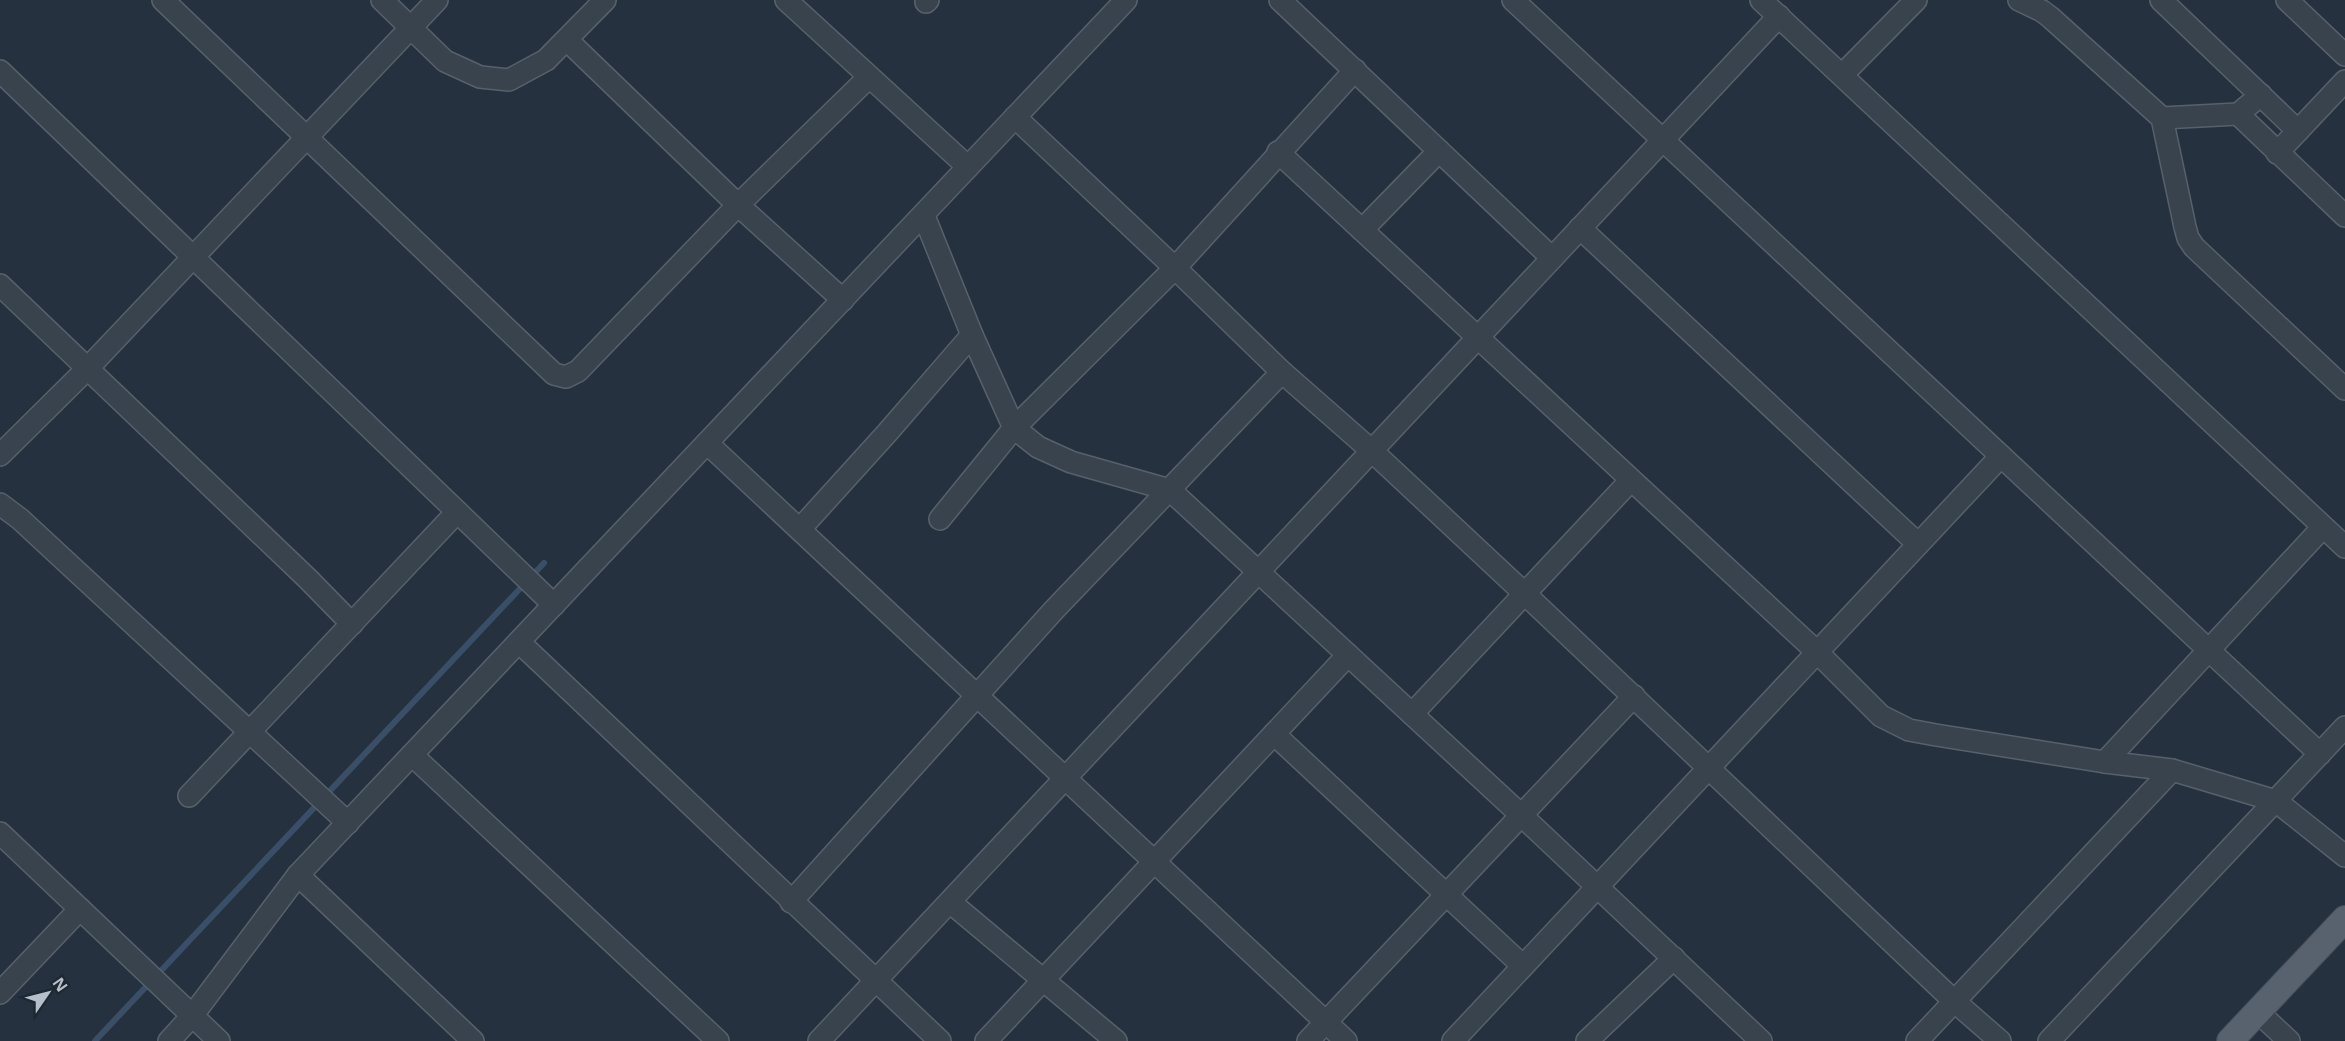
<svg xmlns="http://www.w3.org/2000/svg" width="2345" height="1041" font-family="'Noto Sans',sans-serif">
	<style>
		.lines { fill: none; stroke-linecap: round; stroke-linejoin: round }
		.stream { stroke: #3a4f67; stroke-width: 6 }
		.minor-casing { stroke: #57616c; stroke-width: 24 }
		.major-casing { stroke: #424c57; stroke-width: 28 }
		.minor { stroke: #39434e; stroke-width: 21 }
		.major { stroke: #57626e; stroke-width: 26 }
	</style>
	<rect width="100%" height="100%" fill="#25313e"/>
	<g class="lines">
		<!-- stream -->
		<polyline class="stream" points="95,1041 544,563"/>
		<!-- minor casing -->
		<g class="minor-casing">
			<g id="minor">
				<polyline points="163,0 554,374 566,377 578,371 738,205 869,77"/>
				<polyline points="382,0 445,61 480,77 509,80 546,60 605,0"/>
				<polyline points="786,0 968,167"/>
				<polyline points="1280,0 1552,258"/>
				<polyline points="1513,0 2320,754"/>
				<polyline points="1761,0 2345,547"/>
				<polyline points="2019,0 2042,11 2050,17 2162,118 2185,227 2188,238 2194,247 2345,389"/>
				<polyline points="2161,0 2298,131"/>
				<polyline points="2287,0 2345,55"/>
				<polyline points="926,2 928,0"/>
				<polyline points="567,40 738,205 843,300"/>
				<polyline points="0,71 554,605"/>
				<polyline points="1842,75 1916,0"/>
				<polyline points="2238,114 2345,216"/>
				<polyline points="1015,117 1175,268 1282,372 1372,451 1524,593 1954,1001 2000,1041"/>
				<polyline points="2162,118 2238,114 2261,95"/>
				<polyline points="1278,152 1817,652 1881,716 1909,730 1936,735 2105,762 2172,770 2276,801 2345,856"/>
				<polyline points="2277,153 2345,81"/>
				<polyline points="924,216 972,335 1014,428 1038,447 1071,462 1170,490 1521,815 1761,1041"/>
				<polyline points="1580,228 1918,544"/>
				<polyline points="1362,230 1439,151"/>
				<polyline points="0,285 308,579 352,624"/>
				<polyline points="707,443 1346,1041"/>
				<polyline points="0,455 87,369 437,0"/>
				<polyline points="0,504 20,519 348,823"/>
				<polyline points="940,519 1014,428 1175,268 1355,70"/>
				<polyline points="800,529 887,433 972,335"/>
				<polyline points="519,642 940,1041"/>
				<polyline points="1412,714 1631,480"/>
				<polyline points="1274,734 1523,966"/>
				<polyline points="412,755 718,1041"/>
				<polyline points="2105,762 2323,527"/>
				<polyline points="189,796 457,512"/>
				<polyline points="0,833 219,1041"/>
				<polyline points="298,875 473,1041"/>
				<polyline points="791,902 1054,610 1282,372"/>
				<polyline points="950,902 1116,1041"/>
				<polyline points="0,993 80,909"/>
				<polyline points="2258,1012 2289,1041"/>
				<polyline points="169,1041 192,1016 298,875 1126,0"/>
				<polyline points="819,1041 1779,16"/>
				<polyline points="986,1041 1348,655"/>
				<polyline points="1308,1041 1634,696"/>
				<polyline points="1453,1041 2001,456"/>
				<polyline points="1587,1041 1674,958"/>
				<polyline points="1917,1041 2172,770"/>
				<polyline points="2049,1041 2345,727"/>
			</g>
		</g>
		<!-- major casing -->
		<g class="major-casing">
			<polyline id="major" points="2230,1041 2345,919"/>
		</g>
		<!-- minor -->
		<use href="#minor" class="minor"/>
		<!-- major -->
		<use href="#major" class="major"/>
	</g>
	<!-- north arrow -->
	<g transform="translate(48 993) rotate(55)" stroke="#1e2833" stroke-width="4.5" paint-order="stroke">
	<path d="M0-4.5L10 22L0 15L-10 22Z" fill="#b5bec9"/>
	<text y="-9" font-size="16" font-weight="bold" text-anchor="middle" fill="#b5bec9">N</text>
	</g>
</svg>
